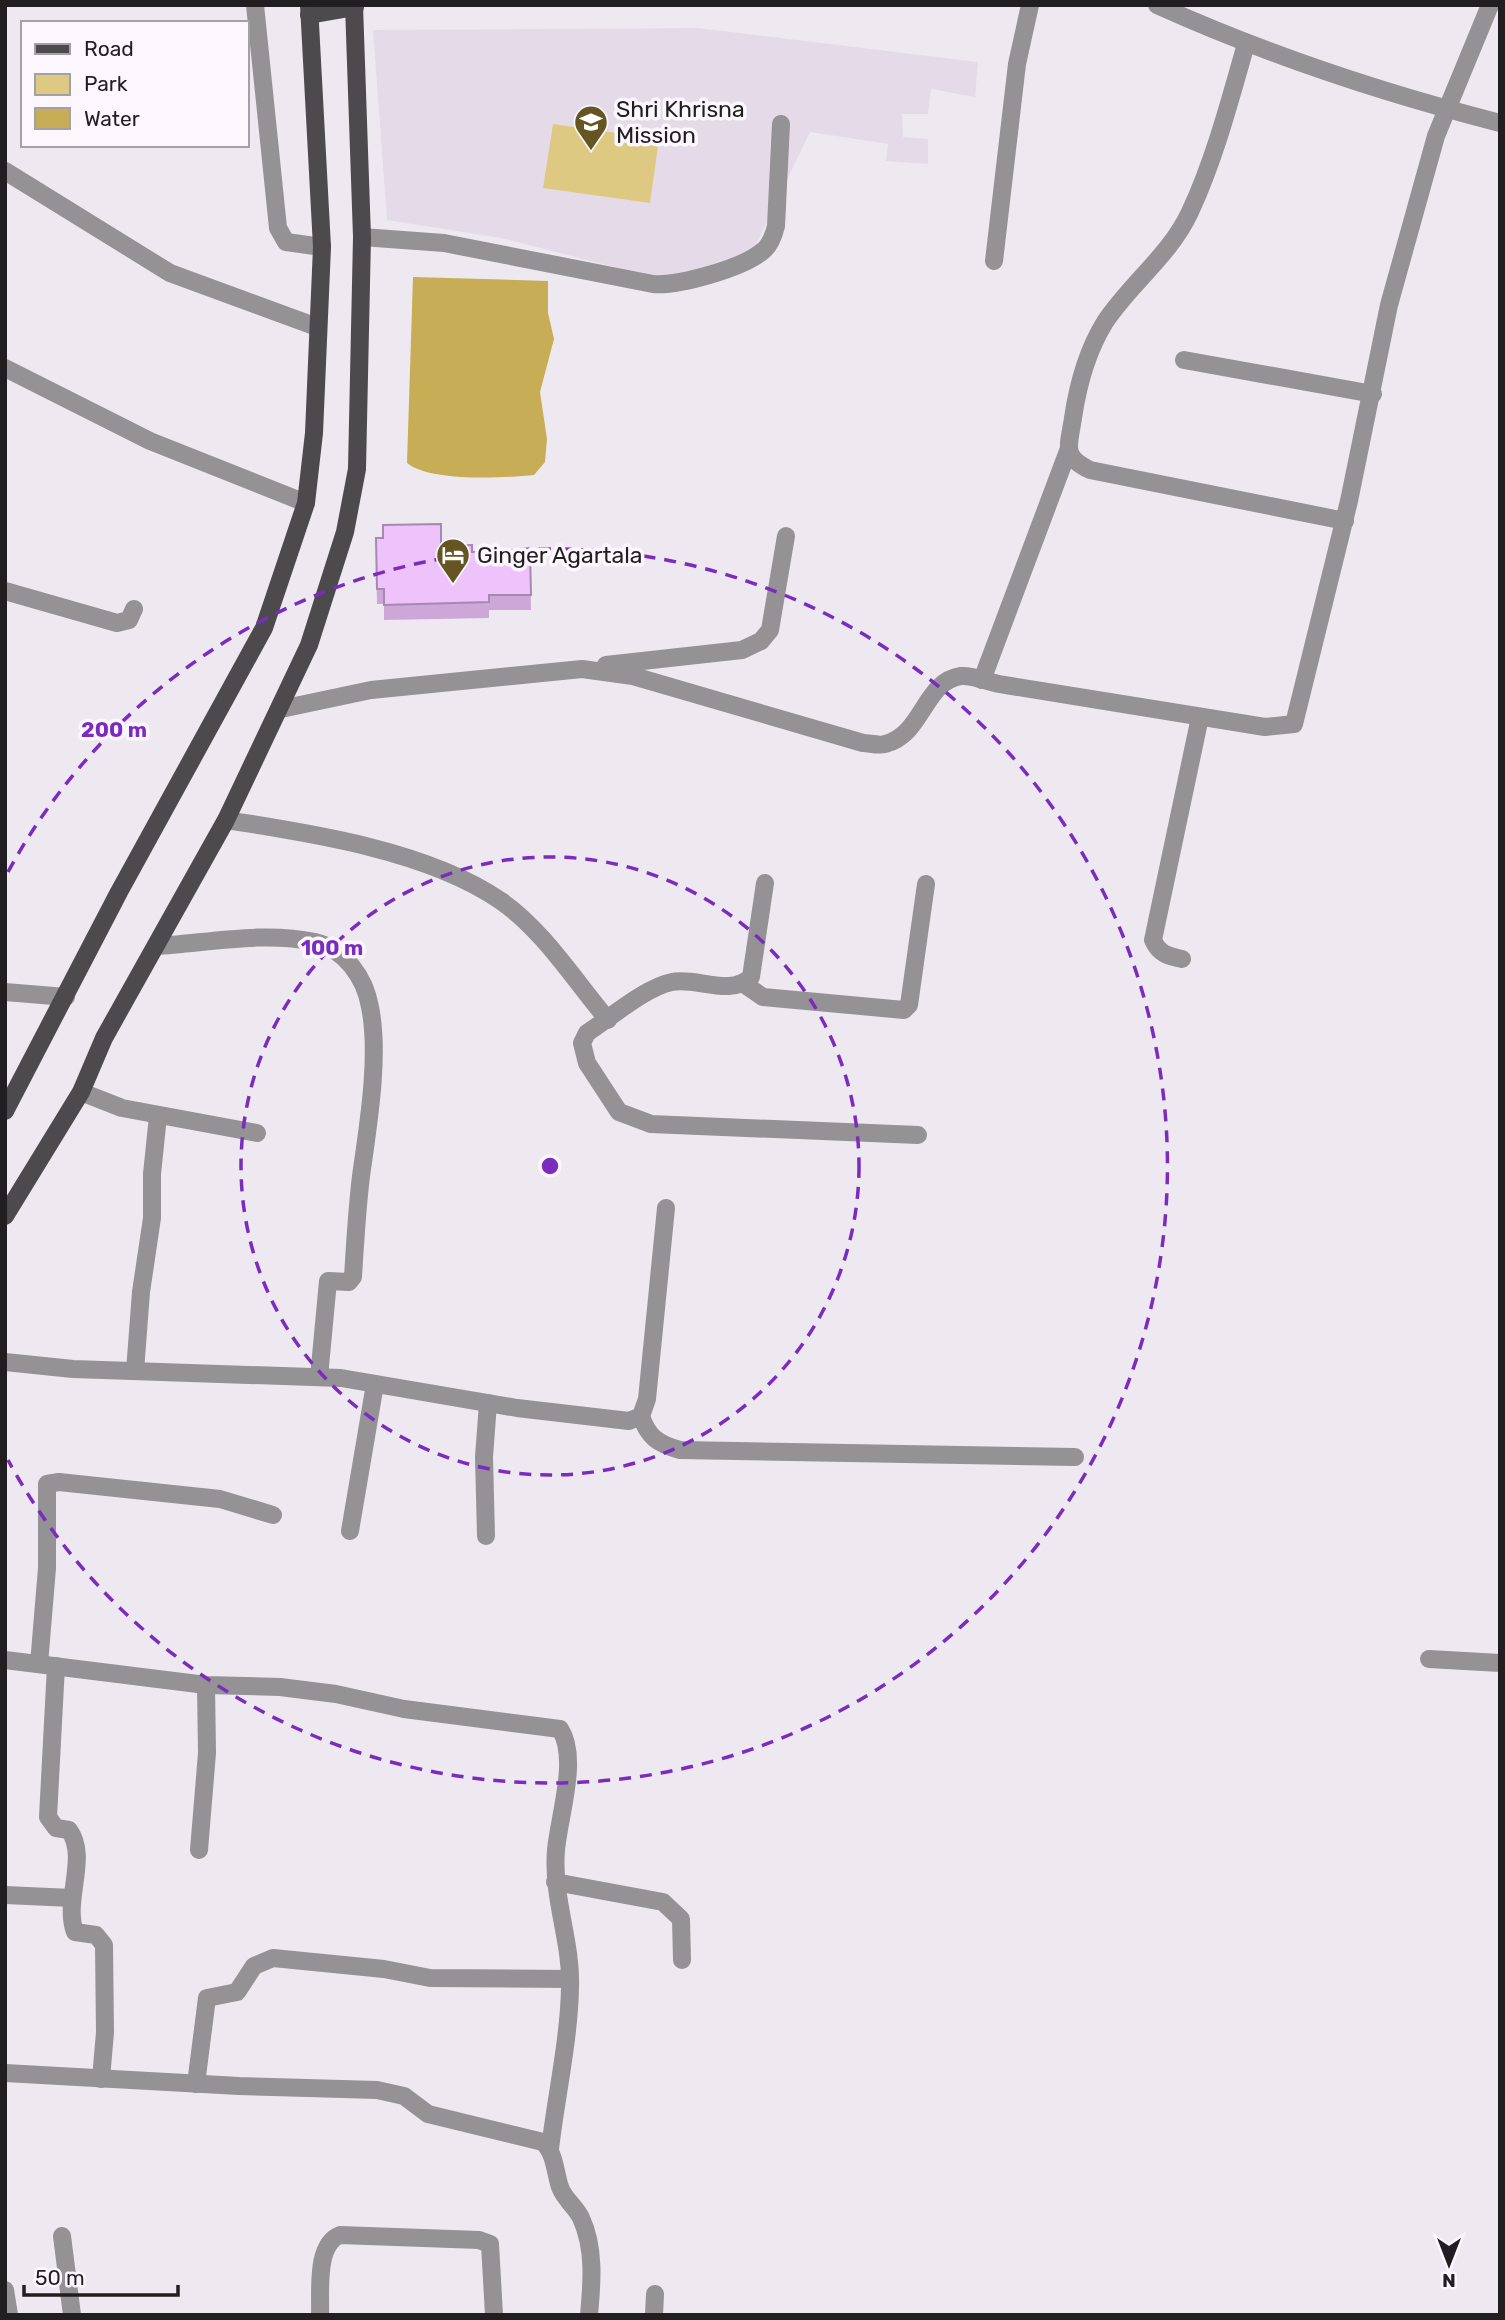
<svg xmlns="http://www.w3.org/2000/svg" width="1505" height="2320" font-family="Rubik,sans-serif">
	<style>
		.built { fill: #e5dbe8 }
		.green { fill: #dec982 }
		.water { fill: #c7ad55 }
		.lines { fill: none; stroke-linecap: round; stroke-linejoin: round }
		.minor { stroke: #949294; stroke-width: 18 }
		.major { stroke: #4d4a4e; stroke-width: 18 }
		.wall { fill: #cda7d7 }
		.building { fill: #eec2fa; stroke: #a788af; stroke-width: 2 }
		.ring { fill: none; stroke: #7b2cbf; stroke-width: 3.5; stroke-dasharray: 12 9 }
		.labels { text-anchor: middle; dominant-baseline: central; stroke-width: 7; stroke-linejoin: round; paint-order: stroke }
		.poi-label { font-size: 23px; fill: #201e20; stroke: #fcf7fd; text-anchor: start }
		.centre { fill: #7b2cbf; stroke: #fcf7fd; stroke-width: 3.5 }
		.ring-label { font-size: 21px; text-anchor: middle; font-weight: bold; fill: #7b2cbf; stroke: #fcf7fd; stroke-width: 7; stroke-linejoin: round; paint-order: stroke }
	</style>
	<rect width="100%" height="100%" fill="#eee9f0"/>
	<!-- built -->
	<polygon class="built" points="698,28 978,62 975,97 931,89 928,114 902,114 903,137 928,139 928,164 886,161 888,144 810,132 752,253 673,282 501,238 387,220 373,30"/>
	<!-- green -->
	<polygon class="green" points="553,124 659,139 650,203 543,188"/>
	<!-- water -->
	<path class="water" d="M413,277L548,281V313L554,339L540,392L547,439L545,462L534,475C504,478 430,482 407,463Z"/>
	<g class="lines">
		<!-- minor -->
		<g class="minor">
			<polyline points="255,5 278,228 286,242 322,247"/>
			<path d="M1157,5C1268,55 1382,93 1500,123"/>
			<path d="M1246,44C1230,100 1215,158 1190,212C1170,255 1131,283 1105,322C1087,351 1078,384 1073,418C1069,446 1061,456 1090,470L1345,521"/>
			<polyline points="5,171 170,273 317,327"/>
			<path d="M362,237L444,243L653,284C679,286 744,268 764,250C771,244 774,234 776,226L781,124"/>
			<polyline points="994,261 1017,64 1030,5"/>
			<polyline points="1184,360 1373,394"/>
			<polyline points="5,368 150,441 306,503"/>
			<polyline points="5,591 117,623 129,620 134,609"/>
			<polyline points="606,665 742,650 761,641 770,630 786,536"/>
			<polyline points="982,680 1068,451"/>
			<path d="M281,709L371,690L582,669L633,676L863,743C869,743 879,746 885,744C923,735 924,681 961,676C973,675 988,682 999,684L1265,727L1294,724L1349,501L1389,305L1436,136L1490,5"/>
			<path d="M226,820C311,833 429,851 501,901C543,930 575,981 608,1020"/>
			<path d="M765,883L751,977C730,997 697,977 672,982C646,987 610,1018 587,1033L582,1043L587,1063L619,1112L651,1124L918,1135"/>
			<path d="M156,946C207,943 264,931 315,942C345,949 365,978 370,1007C380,1056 368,1126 361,1176C357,1209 355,1243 353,1277L349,1282L328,1281L319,1377"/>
			<path d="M1182,959C1168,956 1159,954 1153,940L1200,717"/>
			<polyline points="744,984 763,997 904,1010 909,1005 926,884"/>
			<polyline points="5,992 66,997"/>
			<polyline points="81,1092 122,1108 257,1133"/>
			<polyline points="5,1362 73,1369 341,1378 517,1408 629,1421 641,1416 647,1399 666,1208"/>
			<polyline points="135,1371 141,1292 152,1218 152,1174 158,1116"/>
			<path d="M641,1416C648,1437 658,1444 680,1450L1075,1457"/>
			<polyline points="350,1531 375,1384"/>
			<polyline points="486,1536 484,1457 488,1403"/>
			<polyline points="1429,1659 1500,1663"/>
			<path d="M5,1660L206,1685L280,1687L336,1694L404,1709L560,1729C579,1758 559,1816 556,1850C552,1899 572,1942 570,1988C569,2040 556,2097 550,2149"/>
			<polyline points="39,1664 47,1568 47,1484 59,1482 220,1499 273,1515"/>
			<path d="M56,1666L48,1817L56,1828L69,1830C89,1857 63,1901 75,1932L96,1935L104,1945L105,2032L101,2079"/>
			<polyline points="199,1850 207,1753 206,1685"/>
			<polyline points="555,1882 663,1902 681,1919 682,1960"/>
			<polyline points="5,1895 72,1898"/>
			<path d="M5,2073L239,2086L377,2090L404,2096L428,2114L543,2142C555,2153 555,2172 560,2187C564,2199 576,2207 581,2218C595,2248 592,2283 589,2315"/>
			<polyline points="196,2084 207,1998 237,1992 254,1966 273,1958 384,1969 430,1978 570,1979"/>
			<polyline points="62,2236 72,2315"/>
			<polyline points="5,2290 9,2315"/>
			<path d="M320,2315C321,2292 315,2245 340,2235L479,2240L490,2244L494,2315"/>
			<polyline points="654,2315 655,2294"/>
		</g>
		<!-- major -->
		<g class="major">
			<polyline points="309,15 355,7"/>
			<polyline points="5,1111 119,892 264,628 306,503 314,433 322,247 309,5"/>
			<polyline points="5,1216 81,1092 104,1038 226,820 309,645 345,532 357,469 362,237 354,5"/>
		</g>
	</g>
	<!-- wall -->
	<polygon class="wall" points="441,546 472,552 530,550 531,610 489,610 489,618 384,620 384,604 377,604 376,553"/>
	<!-- building -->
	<polygon class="building" points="441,524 441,546 472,545 472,552 530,550 531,595 489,595 489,602 384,605 384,589 377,589 376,538 383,538 383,525"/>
	<!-- distance rings -->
	<g class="ring">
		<circle cx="550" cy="1166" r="309"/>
		<path d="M8 872A617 617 0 1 1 8 1460"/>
	</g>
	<!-- icons -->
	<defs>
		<g id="school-pin" transform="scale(1.75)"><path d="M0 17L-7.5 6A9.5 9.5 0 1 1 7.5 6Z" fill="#645522" stroke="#fcf7fd"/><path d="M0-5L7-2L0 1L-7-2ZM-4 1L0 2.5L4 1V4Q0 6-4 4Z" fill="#fff"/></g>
		<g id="hotel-pin" transform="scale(1.75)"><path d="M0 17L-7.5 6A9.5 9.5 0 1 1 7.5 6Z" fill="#645522" stroke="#fcf7fd"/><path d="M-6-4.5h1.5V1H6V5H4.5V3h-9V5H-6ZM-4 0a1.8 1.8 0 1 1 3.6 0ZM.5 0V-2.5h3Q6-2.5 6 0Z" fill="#fff"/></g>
	</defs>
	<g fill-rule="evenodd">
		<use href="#school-pin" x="591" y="122"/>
		<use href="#hotel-pin" x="453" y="555"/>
	</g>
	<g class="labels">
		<!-- poi labels -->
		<g class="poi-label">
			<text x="616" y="109">Shri Khrisna<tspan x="616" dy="26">Mission</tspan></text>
			<text x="477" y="555">Ginger Agartala</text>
		</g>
	</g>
	<circle cx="550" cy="1166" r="10" class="centre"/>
	<g class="ring-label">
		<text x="114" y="737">200 m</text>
		<text x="332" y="955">100 m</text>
	</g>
	<!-- border -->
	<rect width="1505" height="2320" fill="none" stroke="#201e20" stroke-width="14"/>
	<!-- legend -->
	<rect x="21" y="21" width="228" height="126" fill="#fcf7fd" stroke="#a4a0a5" stroke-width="2"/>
	<rect x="35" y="44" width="35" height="10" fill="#4d4a4e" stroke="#a4a0a5" stroke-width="2"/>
	<text x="84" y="56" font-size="21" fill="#201e20">Road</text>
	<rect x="35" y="74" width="35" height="21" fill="#dec982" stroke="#a4a0a5" stroke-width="2"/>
	<text x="84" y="91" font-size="21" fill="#201e20">Park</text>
	<rect x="35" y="108" width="35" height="21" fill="#c7ad55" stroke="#a4a0a5" stroke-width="2"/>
	<text x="84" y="126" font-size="21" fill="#201e20">Water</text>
	<!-- north arrow -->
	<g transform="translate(1449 2264) rotate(180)" stroke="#fcf7fd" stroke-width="5" paint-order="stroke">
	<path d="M0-5L12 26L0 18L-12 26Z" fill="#201e20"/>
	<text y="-10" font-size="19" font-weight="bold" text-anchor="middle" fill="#201e20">N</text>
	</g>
	<!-- scale -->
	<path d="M24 2285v10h154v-10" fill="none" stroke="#201e20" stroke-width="3.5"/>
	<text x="35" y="2285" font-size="21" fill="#201e20" stroke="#fcf7fd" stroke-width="5" paint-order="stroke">50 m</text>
</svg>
